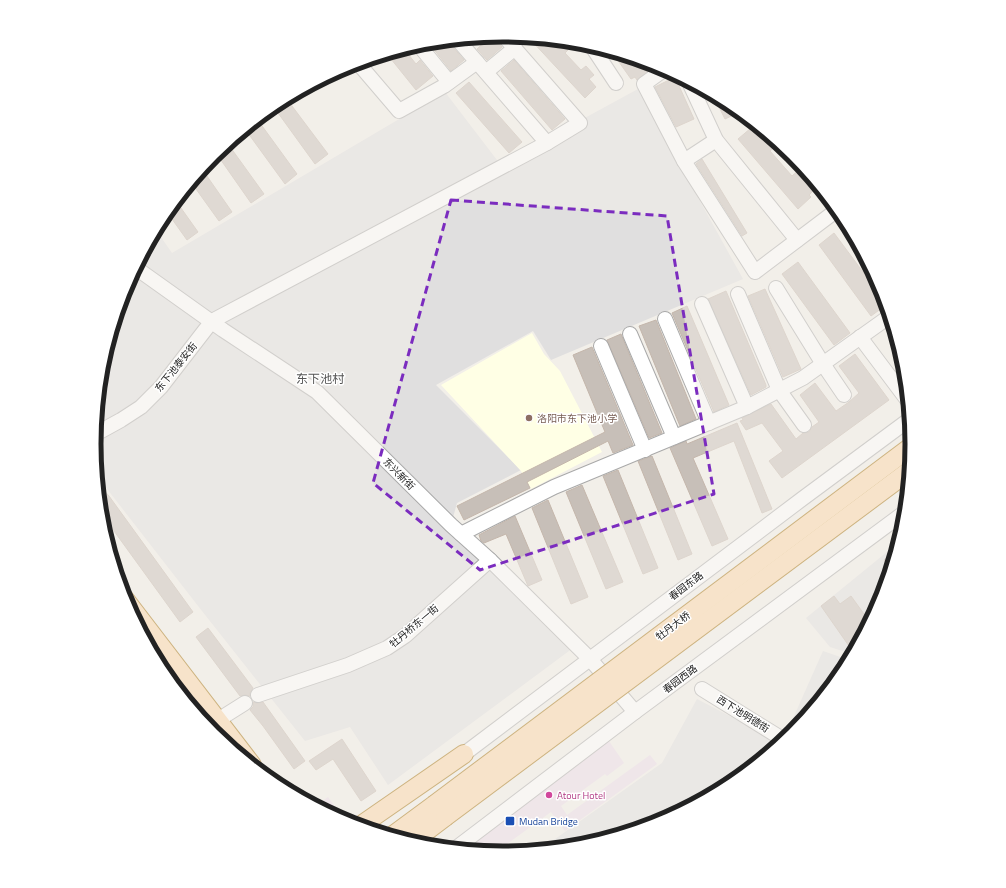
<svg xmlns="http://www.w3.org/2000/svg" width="1006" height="888" font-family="'Titillium Web','Noto Sans SC',sans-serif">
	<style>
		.residential { fill: #e0dfdf }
		.industrial { fill: #ebdbe8 }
		.education { fill: #ffffe5 }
		.building { fill: #c7bfb8; stroke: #c4b6ab }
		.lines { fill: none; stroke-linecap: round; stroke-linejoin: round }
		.minor-casing { stroke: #a9a9a9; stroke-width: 16 }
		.major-casing { stroke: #a06b00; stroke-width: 20 }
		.minor { stroke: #fff; stroke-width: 14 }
		.major { stroke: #fcd6a4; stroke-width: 18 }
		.major-bridge-casing { stroke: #a06b00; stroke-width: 20; stroke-linecap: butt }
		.major-bridge { stroke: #fcd6a4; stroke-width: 18 }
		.marked { fill: none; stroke: #7b2cbf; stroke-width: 3; stroke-dasharray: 8 5; stroke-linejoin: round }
		.education-dot { fill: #8d6e63; stroke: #fff; stroke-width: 1.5 }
		.hotel-dot { fill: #d1479c; stroke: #fff; stroke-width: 1.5 }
		.transit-dot { fill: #1a4fb4; stroke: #fff; stroke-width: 1.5 }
		.labels { text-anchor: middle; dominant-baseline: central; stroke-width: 3; stroke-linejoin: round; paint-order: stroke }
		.street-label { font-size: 10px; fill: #222; stroke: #fff }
		.education-label { font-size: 10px; fill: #785e54; stroke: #fff; text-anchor: start }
		.hotel-label { font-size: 10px; fill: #b23c85; stroke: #fff; text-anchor: start }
		.transit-label { font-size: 10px; fill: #164399; stroke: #fff; text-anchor: start }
		.quarter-label { font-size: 12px; fill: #555; stroke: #fff }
		.rim { fill: none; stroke: #222; stroke-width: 5 }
	</style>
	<rect width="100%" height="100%" fill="#f2efe9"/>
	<!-- residential -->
	<g class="residential">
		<polygon points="638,89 743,279 551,360 533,331 436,385 521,470 457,503 451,525 573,648 388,785 350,727 305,741 202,611 97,476 94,444 102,364 125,287 156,230 172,253 445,92 500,164"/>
		<polygon points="898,543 881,601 852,654 830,647 806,618"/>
		<polygon points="823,651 849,660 843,671 792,733 783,741"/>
		<polygon points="697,699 781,743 730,784 659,822 583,845 541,849 662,763"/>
	</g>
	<!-- industrial -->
	<g class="industrial">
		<polygon points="602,731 624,763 607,776 605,774 561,806 567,815 650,755 657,764 565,831 551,812 496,852 446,847 586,747"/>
		<polygon points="328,797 346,822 318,807 317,805"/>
	</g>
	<!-- education -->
	<polygon class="education" points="532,333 544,354 560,371 602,452 531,489 521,471 441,385"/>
	<!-- building -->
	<g class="building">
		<polygon points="491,36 493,36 502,47 487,60 477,49"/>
		<polygon points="529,38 567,41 567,43 571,47 565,53 581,70 586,66 594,75 589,79 596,87 585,98"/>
		<polygon points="449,40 451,45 464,60 451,71 428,42"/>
		<polygon points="404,49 416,64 420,60 433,76 416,90 387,54"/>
		<polygon points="612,52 649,63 652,68 637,80 635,77 631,79"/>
		<polygon points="514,60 565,119 552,130 501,71"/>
		<polygon points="675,77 694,119 676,127 655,87"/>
		<polygon points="469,82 522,142 509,153 456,93"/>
		<polygon points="713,95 730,104 740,112 725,119"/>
		<polygon points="286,98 328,154 315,164 273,106"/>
		<polygon points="257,119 297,174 285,184 245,129"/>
		<polygon points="758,127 778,144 770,151 792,176 802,167 818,186 809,195 811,197 798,209 738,139 751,128 754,131"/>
		<polygon points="228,144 264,194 251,203 216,153"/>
		<polygon points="702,159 747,233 742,236 696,164"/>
		<polygon points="202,169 232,212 219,221 191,182"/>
		<polygon points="176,201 198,232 187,240 167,212"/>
		<polygon points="834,233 886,303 886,305 871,316 819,245"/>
		<polygon points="798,262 850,333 834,345 782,274"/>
		<polygon points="765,289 801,369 783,377 748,296"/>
		<polygon points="726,291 766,385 766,387 751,395 708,299"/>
		<polygon points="687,306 729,405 714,412 672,313"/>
		<polygon points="656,320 696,419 680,426 639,326"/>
		<polygon points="621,334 662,433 649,438 607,340"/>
		<polygon points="592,347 633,445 613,453 608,441 527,482 530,488 464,520 457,506 605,432 573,355"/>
		<polygon points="855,354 889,400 782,478 769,461 783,451 762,423 746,430 740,421 743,420 742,418 771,404 796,439 803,433 809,432 812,427 819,422 800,395 815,383 836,411 849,402 859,393 839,366"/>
		<polygon points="737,423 772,509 762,513 734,441 693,458 728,539 712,546 670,448 686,441 687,444"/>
		<polygon points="652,456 692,554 678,560 638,461"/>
		<polygon points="618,470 658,568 643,574 603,476"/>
		<polygon points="98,484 109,496 193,612 180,622 101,513"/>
		<polygon points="582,485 623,582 606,589 566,492"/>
		<polygon points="548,500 588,597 571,604 532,508"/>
		<polygon points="515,516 542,580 528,586 506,534 484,543 481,541 479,535"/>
		<polygon points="896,550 895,555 890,569 884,560"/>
		<polygon points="834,596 840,604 851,596 869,621 857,630 862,636 849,646 821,606"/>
		<polygon points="208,628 253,688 250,693 250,696 245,695 240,696 196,637"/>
		<polygon points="253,702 257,703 263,702 305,761 294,769 263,726 250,710 253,707"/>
		<polygon points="342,739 376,791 361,801 333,759 316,770 309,761"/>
	</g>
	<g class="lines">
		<!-- minor casing -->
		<g class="minor-casing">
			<g id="minor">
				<polyline points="457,39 547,143"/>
				<polyline points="418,44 449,82"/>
				<polyline points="591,45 616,83"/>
				<polyline points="358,63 399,111 444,86 477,62"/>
				<polyline points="665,69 644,84 684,161 755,272 837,210"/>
				<polyline points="486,72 515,48"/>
				<polyline points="689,82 716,140 797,240"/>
				<polyline points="684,161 716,140"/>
				<polyline points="136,268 223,330 317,392 451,525 490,560 590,659 635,712"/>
				<polyline points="776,288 823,364 844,395"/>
				<polyline points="738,294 779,390 804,425"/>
				<polyline points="702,304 747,407"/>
				<polyline points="665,319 709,423"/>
				<polyline points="630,334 674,437"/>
				<polyline points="860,337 908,401"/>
				<polyline points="601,346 645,450"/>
				<polyline points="95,432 101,431 121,420 141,407 161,387 212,321 547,143 580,123 503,35"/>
				<polyline points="461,534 554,487 747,407 803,378 890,316"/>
				<polyline points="702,689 784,740"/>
				<polyline points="258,695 348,665 387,648 405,636 490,560"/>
				<polyline points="218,720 245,703"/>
				<polyline points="455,759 464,754 802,499 910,419"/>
				<polyline points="456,848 635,712 905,512"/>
			</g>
		</g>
		<!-- major casing -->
		<g class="major-casing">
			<g id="major">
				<polyline points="124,598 252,765"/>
				<polyline points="360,826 464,754"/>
				<polyline points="392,836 434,805"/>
				<polyline points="412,842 445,817"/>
			</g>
		</g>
		<!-- minor -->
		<use href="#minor" class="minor"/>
		<!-- major -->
		<use href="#major" class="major"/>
		<!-- major-bridge casing -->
		<g class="major-bridge-casing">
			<g id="major-bridge">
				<polyline points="434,805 912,446"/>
				<polyline points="445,817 909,471"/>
			</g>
		</g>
		<!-- major-bridge -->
		<use href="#major-bridge" class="major-bridge"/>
	</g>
	<!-- marked area -->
	<path d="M0 0H1006V888H0ZM451,200L667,216L714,494L480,570L373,483Z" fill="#f2efe9" fill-opacity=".55" fill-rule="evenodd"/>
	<path class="marked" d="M451,200L667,216L714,494L480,570L373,483Z"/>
	<!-- markers -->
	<circle class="education-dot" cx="529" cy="418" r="4"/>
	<circle class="hotel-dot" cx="549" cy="795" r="4"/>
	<rect class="transit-dot" x="505" y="816" width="10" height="10" rx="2"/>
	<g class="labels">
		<!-- street labels -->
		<g class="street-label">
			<text transform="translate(176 367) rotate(-51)">东下池泰安街</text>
			<text transform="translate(399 474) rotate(45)">东兴新街</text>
			<text transform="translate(686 586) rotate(-37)">春园东路</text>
			<text transform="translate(414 626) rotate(-40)">牡丹桥东一街</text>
			<text transform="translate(673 626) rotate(-37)">牡丹大桥</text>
			<text transform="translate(680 679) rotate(-37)">春园西路</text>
			<text transform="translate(743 714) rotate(32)">西下池明德街</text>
		</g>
		<!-- education labels -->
		<g class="education-label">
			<text x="537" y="418">洛阳市东下池小学</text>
		</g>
		<!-- hotel labels -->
		<g class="hotel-label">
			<text x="557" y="795">Atour Hotel</text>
		</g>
		<!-- transit labels -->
		<g class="transit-label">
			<text x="519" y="821">Mudan Bridge</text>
		</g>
		<!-- quarter labels -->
		<g class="quarter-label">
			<text x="320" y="378">东下池村</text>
		</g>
	</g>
	<!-- crop -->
	<path d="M0 0H1006V888H0ZM101 444a402 402 0 1 1 804 0a402 402 0 1 1-804 0Z" fill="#fff" fill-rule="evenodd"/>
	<path class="rim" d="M101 444a402 402 0 1 1 804 0a402 402 0 1 1-804 0Z"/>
</svg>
